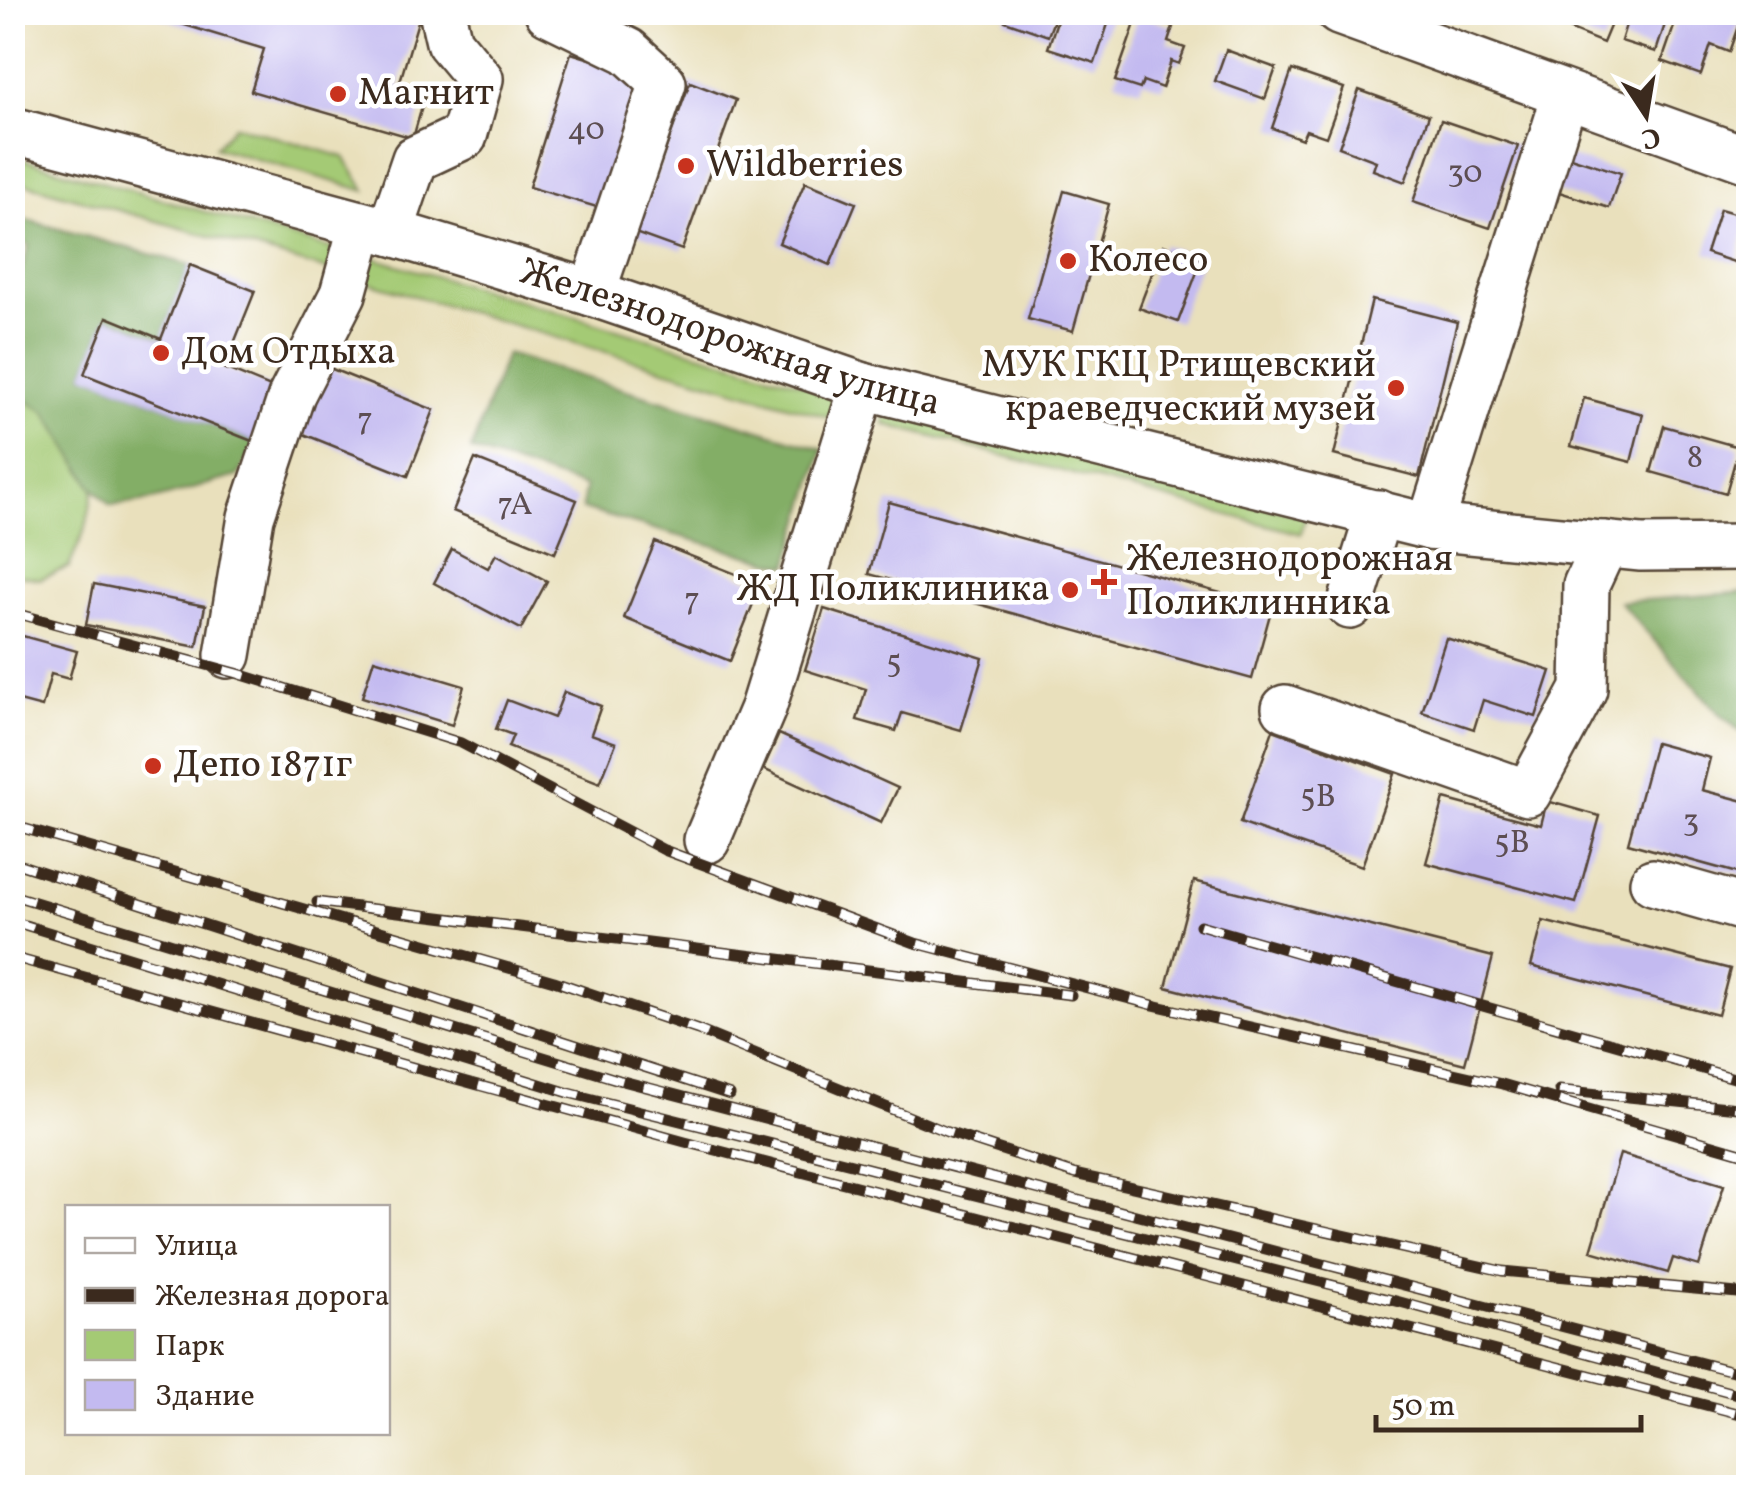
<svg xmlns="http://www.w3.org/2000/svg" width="1761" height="1500" font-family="Vollkorn,serif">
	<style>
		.green { fill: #a4ca74; stroke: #707a49; stroke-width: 2.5 }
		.forest { fill: #83ae66; stroke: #5f6c42; stroke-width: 2.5 }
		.building { fill: #c3baf0 }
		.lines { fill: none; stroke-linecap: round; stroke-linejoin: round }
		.minor-casing { stroke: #554536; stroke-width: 50 }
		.minor { stroke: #fff; stroke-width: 45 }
		.rail-casing { stroke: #3b2a1e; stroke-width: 11 }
		.rail { stroke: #fff; stroke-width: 8; stroke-dasharray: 22; stroke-linecap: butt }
		.poi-dot { fill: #c8321e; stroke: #fff; stroke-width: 4 }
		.labels { text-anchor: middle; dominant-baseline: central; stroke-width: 9; stroke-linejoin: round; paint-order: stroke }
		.number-label { font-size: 32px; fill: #5d4e52 }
		.poi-label { font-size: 38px; fill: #3b2a1e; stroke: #fff; text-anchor: start }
		.street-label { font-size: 38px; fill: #3b2a1e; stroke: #fff }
	</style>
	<rect width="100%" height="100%" fill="#fff"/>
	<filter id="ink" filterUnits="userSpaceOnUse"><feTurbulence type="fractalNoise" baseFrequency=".01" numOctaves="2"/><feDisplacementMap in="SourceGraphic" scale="20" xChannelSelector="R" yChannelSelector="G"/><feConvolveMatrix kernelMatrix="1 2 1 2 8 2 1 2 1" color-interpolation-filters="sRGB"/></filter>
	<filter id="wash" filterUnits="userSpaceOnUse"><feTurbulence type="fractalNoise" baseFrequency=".0048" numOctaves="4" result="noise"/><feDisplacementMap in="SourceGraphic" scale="40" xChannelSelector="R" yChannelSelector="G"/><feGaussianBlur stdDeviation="2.25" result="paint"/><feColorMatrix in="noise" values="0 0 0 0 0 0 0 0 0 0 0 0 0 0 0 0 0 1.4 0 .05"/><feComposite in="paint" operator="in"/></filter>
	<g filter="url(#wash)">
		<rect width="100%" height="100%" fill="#e9e0bc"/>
		<!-- green -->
		<g class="green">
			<polygon points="235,125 344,157 366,191 215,147"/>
			<polygon points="12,156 337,250 331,271 13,180"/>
			<polygon points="370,257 839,394 832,418 363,281"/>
			<polygon points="12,393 46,411 94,489 86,527 69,567 40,579 13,574"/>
			<polygon points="889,405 1306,516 1301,534 884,424"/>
		</g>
		<!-- forest -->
		<g class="forest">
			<path d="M23,219L190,265L161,339L107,317L84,374L257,443L238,476C195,486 153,505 110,505L94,489L46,412L13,393V273L20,275L29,245L17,241Z"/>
			<polygon points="506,354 823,449 788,566 582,509 585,487 471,450"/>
			<polygon points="1748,592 1748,738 1717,711 1620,602"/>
		</g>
		<g id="blocks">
			<!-- building -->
			<g class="building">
				<polygon points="399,12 419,18 398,88 425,96 413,138 251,91 264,49 145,13"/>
				<polygon points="1008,12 1057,12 1048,36 1005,21"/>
				<polygon points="1060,12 1112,12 1095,63 1048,48"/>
				<polygon points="1553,12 1616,12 1603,43 1549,21"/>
				<polygon points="1630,12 1669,12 1656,52 1621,41"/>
				<polygon points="1679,12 1743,12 1729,52 1711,45 1701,75 1662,61"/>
				<polygon points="1138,15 1173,27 1168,42 1185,48 1179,64 1171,61 1162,88 1143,81 1140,89 1115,81"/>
				<polygon points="1226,50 1276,68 1265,99 1215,81"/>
				<polygon points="571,53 642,75 600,208 529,187"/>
				<polygon points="1292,70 1344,88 1326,137 1306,130 1302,139 1272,128"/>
				<polygon points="690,82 736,100 682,250 635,233"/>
				<polygon points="1359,90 1429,115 1405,182 1373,170 1376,161 1339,147"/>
				<polygon points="1441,120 1518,146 1490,228 1413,202"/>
				<polygon points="1567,156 1621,173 1609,208 1556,191"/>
				<polygon points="805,182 856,203 830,265 779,243"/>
				<polygon points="1064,191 1109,204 1073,331 1028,319"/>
				<polygon points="1720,209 1748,217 1737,263 1706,253"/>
				<polygon points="1163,245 1202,259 1178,322 1139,308"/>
				<polygon points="190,265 255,291 224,368 278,390 257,443 84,374 107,317 161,339"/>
				<polygon points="1372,300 1457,322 1419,477 1334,455"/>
				<polygon points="322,365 434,410 408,476 296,431"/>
				<polygon points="1584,398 1643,414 1631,462 1571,446"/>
				<polygon points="1664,426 1739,447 1726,493 1651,472"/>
				<polygon points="475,459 577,500 555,553 453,511"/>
				<polygon points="889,502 1272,607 1252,679 869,574"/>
				<polygon points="655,542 761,584 730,661 624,618"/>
				<polygon points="452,549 488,568 496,554 547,581 521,629 434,583"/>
				<polygon points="94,584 205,606 197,647 86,625"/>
				<polygon points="824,609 983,658 961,730 902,713 896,731 857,720 866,689 805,670"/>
				<polygon points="12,633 77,651 69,679 51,674 42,707 12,699"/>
				<polygon points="1446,638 1551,671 1536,717 1483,700 1474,729 1422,712"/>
				<polygon points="374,659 464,686 452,725 362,697"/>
				<polygon points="564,692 601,706 591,734 616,743 600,783 508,747 513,735 496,729 507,700 554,718"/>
				<polygon points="1273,730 1395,774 1362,866 1240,823"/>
				<polygon points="779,734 898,788 881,823 763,769"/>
				<polygon points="1655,743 1710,758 1702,790 1748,802 1748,876 1628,843"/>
				<polygon points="1444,799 1541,825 1547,801 1600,816 1576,903 1426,863"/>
				<polygon points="1194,881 1493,957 1465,1064 1166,987"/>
				<polygon points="1543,921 1730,969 1718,1015 1531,966"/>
				<polygon points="1620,1154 1724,1185 1699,1266 1673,1258 1668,1273 1591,1251"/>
			</g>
		</g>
	</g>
	<g filter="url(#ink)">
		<use href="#blocks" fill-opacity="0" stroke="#554536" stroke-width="2.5"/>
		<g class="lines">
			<!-- minor casing -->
			<g class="minor-casing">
				<g id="minor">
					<polyline points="548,12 628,51 663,83 592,293"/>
					<polyline points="1339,12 1748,160"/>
					<path id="s1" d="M12,130L390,232L592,293L863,386L1430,527L1641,548L1748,547"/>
					<polyline points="390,232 415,159 464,136 480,79 449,42 442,12"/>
					<polyline points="1430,527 1565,96"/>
					<polyline points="1350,606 1379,513"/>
					<polyline points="228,655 251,517 292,394 343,294 362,225"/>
					<polyline points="1285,708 1528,793 1584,689 1586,585 1605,544"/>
					<polyline points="707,840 763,708 863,386"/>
					<polyline points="1653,882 1748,909"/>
				</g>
			</g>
			<!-- minor -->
			<use href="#minor" class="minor"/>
			<!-- rail casing -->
			<g class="rail-casing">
				<g id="rail">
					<polyline points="12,612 236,673 461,743 664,850 915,943 1153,1005 1502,1084 1748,1155"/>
					<polyline points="12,825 554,981 698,1030 947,1132 1075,1174 1502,1271 1748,1294"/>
					<polyline points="12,862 730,1095"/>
					<polyline points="12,895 619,1080 1748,1375"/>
					<polyline points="317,902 1071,995"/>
					<polyline points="12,921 569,1093 1400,1302 1748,1397"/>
					<polyline points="1200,925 1748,1082"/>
					<polyline points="12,957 685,1142 1748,1416"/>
					<polyline points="1559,1090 1748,1109"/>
				</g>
			</g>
			<!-- rail -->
			<use href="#rail" class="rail"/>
		</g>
	</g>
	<!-- markers -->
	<g class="poi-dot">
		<circle cx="338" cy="94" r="10"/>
		<circle cx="686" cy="166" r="10"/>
		<circle cx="1068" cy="261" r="10"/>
		<circle cx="161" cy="353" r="10"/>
		<circle cx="1396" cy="388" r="10"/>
		<path d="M1099 567h10v10h10v10h-10v10h-10v-10h-10v-10h10z"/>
		<circle cx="1070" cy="590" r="10"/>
		<circle cx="153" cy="766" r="10"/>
	</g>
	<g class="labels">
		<!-- number labels -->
		<g class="number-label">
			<text x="586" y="131">40</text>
			<text x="1465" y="174">30</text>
			<text x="365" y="421">7</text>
			<text x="1695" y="459">8</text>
			<text x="515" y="506">7А</text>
			<text x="692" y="601">7</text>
			<text x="894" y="664">5</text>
			<text x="1318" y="798">5В</text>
			<text x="1691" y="823">3</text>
			<text x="1512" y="844">5В</text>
		</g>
		<!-- poi labels -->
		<g class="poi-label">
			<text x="358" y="94">Магнит</text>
			<text x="706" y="166">Wildberries</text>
			<text x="1088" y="261">Колесо</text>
			<text x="181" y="353">Дом Отдыха</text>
			<text x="1376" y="366" text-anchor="end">МУК ГКЦ Ртищевский<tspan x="1376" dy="44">краеведческий музей</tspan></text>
			<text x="1126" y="560">Железнодорожная<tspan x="1126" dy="44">Поликлинника</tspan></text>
			<text x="1050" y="590" text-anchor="end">ЖД Поликлиника</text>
			<text x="173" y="766">Депо 1871г</text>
		</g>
		<!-- street labels -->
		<g class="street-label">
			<text stroke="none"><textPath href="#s1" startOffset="748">Железнодорожная улица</textPath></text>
		</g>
	</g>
	<!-- margin -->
	<rect width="1761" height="1500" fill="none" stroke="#fff" stroke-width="50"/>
	<!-- legend -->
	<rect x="65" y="1205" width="325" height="230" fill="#ffffff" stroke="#b1aaa5" stroke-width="2.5"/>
	<rect x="85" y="1238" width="50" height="15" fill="#ffffff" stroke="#b1aaa5" stroke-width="2.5"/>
	<text x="155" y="1255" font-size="30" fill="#3b2a1e">Улица</text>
	<rect x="85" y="1288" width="50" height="15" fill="#3b2a1e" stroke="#b1aaa5" stroke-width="2.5"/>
	<text x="155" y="1305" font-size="30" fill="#3b2a1e">Железная дорога</text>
	<rect x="85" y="1330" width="50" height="30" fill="#a4ca74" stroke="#b1aaa5" stroke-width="2.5"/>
	<text x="155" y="1355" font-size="30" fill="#3b2a1e">Парк</text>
	<rect x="85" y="1380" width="50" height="30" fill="#c3baf0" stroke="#b1aaa5" stroke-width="2.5"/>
	<text x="155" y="1405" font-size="30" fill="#3b2a1e">Здание</text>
	<!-- north arrow -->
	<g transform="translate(1646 115) rotate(168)" stroke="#ffffff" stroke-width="8" paint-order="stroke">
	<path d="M0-8L18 38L0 25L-18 38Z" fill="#3b2a1e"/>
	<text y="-15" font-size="28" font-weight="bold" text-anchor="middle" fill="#3b2a1e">С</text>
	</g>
	<!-- scale -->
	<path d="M1376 1415v15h265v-15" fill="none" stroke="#3b2a1e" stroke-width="5"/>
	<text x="1391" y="1415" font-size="30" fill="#3b2a1e" stroke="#ffffff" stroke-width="8" paint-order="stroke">50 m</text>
</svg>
